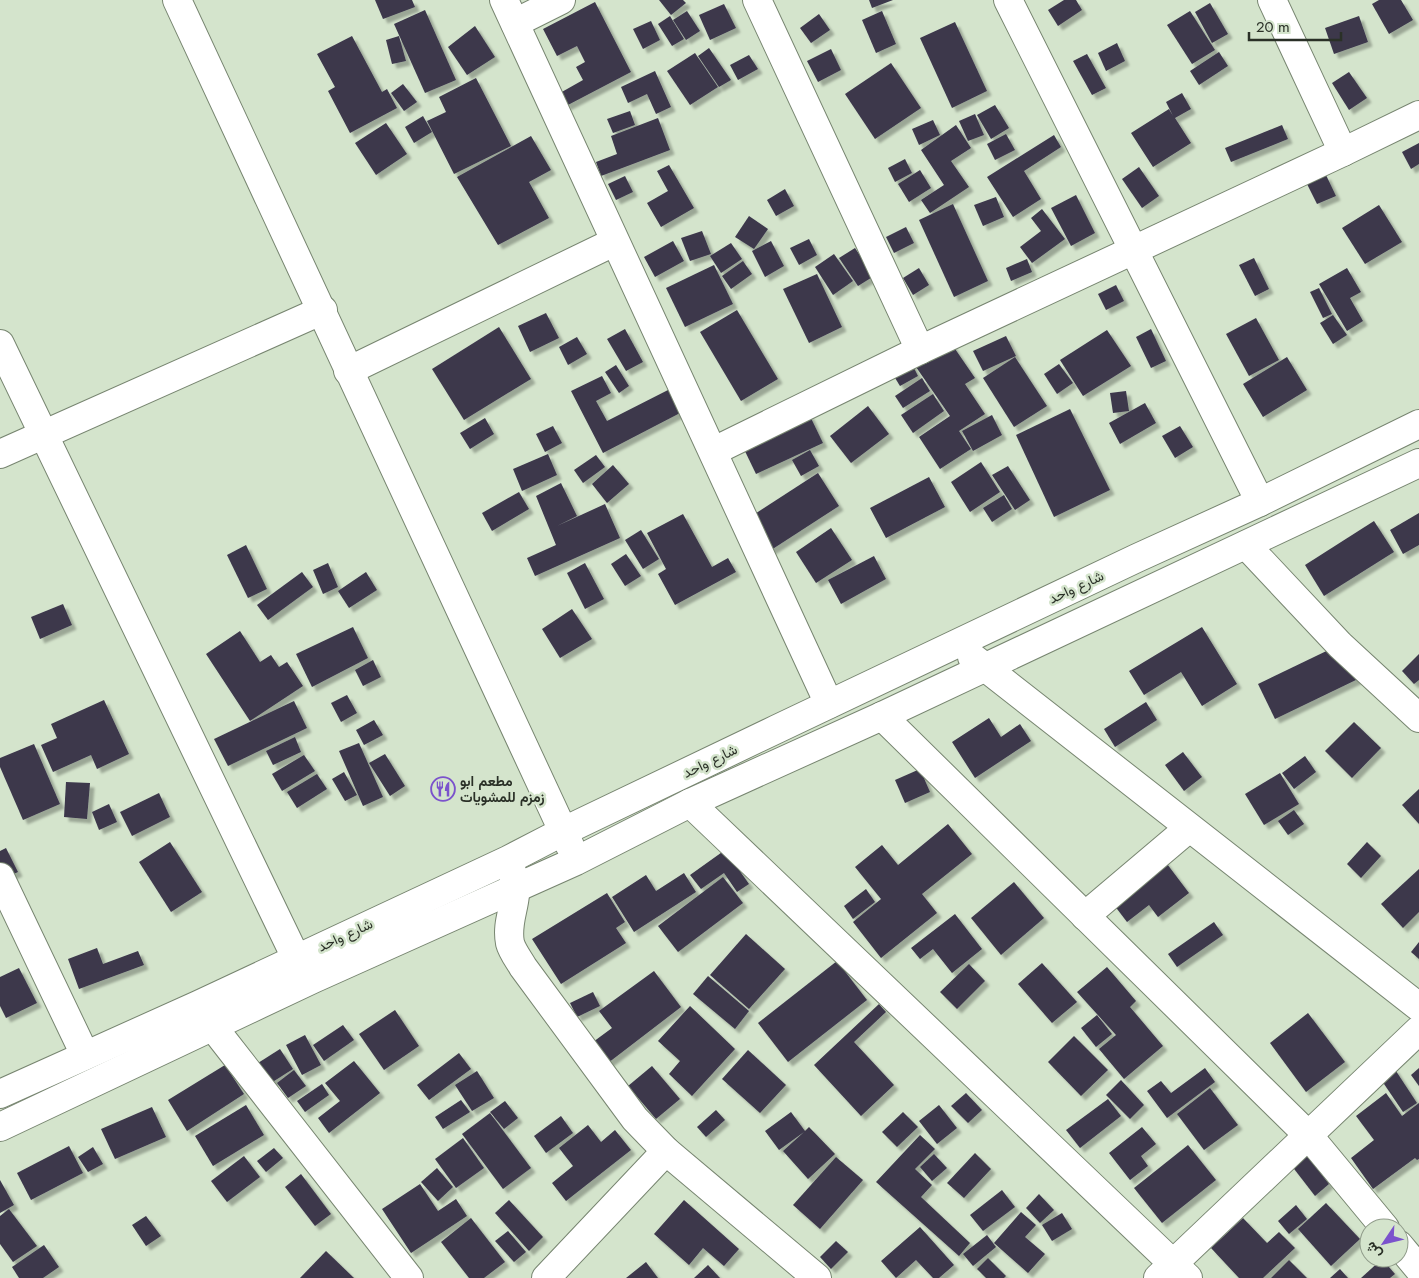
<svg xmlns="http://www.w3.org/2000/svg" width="1419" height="1278" font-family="Jost,Vazirmatn,sans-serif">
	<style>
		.building { fill: #3c374c; filter: url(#shadow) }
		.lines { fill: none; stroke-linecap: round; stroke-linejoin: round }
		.minor-casing { stroke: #778570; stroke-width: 30 }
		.minor { stroke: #fff; stroke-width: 28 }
		.labels { text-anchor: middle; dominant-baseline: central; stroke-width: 5; stroke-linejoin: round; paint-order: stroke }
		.street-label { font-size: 14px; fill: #2a3027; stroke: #d4e4cc }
		.poi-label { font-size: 14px; font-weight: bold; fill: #2a3027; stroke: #d4e4cc; text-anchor: start }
	</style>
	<defs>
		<filter id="shadow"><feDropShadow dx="4.5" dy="4.5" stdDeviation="1" flood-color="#0004"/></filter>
	</defs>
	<rect width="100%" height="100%" fill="#d4e4cc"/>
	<!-- building -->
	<g class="building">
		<polygon points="375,0 412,0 415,7 383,19"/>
		<polygon points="659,0 683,0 686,3 671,15"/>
		<polygon points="869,0 893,0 872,8"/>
		<polygon points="1064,0 1076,0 1082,10 1058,26 1048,10"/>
		<polygon points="1379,0 1401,0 1413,20 1389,34 1372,4"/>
		<polygon points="595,2 631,72 566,106 560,93 583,80 576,67 585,62 577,46 557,56 543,29"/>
		<polygon points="1210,3 1228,34 1212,43 1195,12"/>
		<polygon points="724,4 736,28 710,40 699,15"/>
		<polygon points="425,10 456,80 425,93 394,24"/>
		<polygon points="687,11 700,31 686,40 673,20"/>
		<polygon points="882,11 896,44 876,53 862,20"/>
		<polygon points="1190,11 1215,50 1192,64 1167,25"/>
		<polygon points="819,14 830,30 811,43 800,28"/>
		<polygon points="670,16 684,39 672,46 658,24"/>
		<polygon points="1359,16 1368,42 1334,54 1325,28"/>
		<polygon points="651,21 660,40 643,49 633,29"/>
		<polygon points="955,22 987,91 952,108 920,38"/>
		<polygon points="475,26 495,57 467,75 448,47"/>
		<polygon points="352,36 382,92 387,89 397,108 350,133 328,91 335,87 317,54"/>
		<polygon points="399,36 406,61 392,64 386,40"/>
		<polygon points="1117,43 1125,61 1106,71 1098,53"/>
		<polygon points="709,48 731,80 719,87 698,56"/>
		<polygon points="831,49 841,70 818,82 807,61"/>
		<polygon points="1219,52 1228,66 1199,85 1190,71"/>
		<polygon points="695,53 718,87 690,105 667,71"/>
		<polygon points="1087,54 1106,88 1092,95 1073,61"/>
		<polygon points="749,55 758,69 738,80 730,65"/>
		<polygon points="891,63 921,108 875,139 845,94"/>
		<polygon points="655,71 671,107 656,114 647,94 628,103 621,87"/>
		<polygon points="1349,72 1367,98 1349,110 1332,83"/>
		<polygon points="476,78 511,146 454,174 427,121 446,112 439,97"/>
		<polygon points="403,84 417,102 404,111 391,93"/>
		<polygon points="1182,93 1191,109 1175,118 1191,143 1153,167 1131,133 1169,109 1173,116 1166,102"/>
		<polygon points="995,105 1009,128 991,139 977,115"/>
		<polygon points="630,111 635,125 613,133 607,119"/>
		<polygon points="975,114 984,135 968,141 959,121"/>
		<polygon points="423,116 432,132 414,143 405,127"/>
		<polygon points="658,118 670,150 601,176 596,162 617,154 611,136"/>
		<polygon points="933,120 940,135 919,145 912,129"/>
		<polygon points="386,123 407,154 376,175 355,143"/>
		<polygon points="956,125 971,148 951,161 969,187 930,213 921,200 944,185 921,150"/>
		<polygon points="1282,125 1288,139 1231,162 1225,148"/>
		<polygon points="1006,134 1015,150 995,160 987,144"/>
		<polygon points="1054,135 1061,147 1024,171 1041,199 1013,217 987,177"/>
		<polygon points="531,136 551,170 529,182 549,218 498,245 457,177"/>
		<polygon points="1419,143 1419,164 1411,169 1402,152"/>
		<polygon points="905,159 912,173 895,182 888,168"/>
		<polygon points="669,165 694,208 661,227 647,203 668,191 657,171"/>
		<polygon points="1139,167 1159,196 1142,208 1122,179"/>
		<polygon points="920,170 931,188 909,202 898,184"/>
		<polygon points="1326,175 1336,196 1317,204 1307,184"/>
		<polygon points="625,176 633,192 616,200 608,184"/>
		<polygon points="785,189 794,206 776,216 767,200"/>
		<polygon points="1076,195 1095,233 1071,246 1051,208"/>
		<polygon points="996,197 1004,217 983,226 974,205"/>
		<polygon points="953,204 988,281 954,297 919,220"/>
		<polygon points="1379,205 1402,242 1365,264 1342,228"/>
		<polygon points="1042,209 1065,239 1032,263 1020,247 1041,231 1031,218"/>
		<polygon points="749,216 768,229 754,249 735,237"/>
		<polygon points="906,227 914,243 894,253 886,237"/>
		<polygon points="702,231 711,254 690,261 681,238"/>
		<polygon points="809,239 817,255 799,265 790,248"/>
		<polygon points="673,241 684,261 655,277 644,257"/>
		<polygon points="771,241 784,266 765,277 752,251"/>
		<polygon points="731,243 742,259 721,273 710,256"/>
		<polygon points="855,248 874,276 858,286 839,258"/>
		<polygon points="834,254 853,281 833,295 815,267"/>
		<polygon points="1254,258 1269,289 1255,296 1239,265"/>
		<polygon points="1027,259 1032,272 1011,281 1006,268"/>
		<polygon points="743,261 752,274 731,289 722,276"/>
		<polygon points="714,265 733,304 685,327 666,288"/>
		<polygon points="919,268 929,285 913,295 903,278"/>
		<polygon points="1347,268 1361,292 1350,298 1363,321 1347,331 1319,284"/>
		<polygon points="817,274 842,327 809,343 783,289"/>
		<polygon points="1116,285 1124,301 1106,310 1098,294"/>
		<polygon points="1319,288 1332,314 1323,318 1310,292"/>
		<polygon points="737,310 778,379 741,401 700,332"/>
		<polygon points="546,313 559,338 530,352 518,326"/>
		<polygon points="1333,315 1347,335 1333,344 1320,323"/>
		<polygon points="1256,318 1279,360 1249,376 1226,334"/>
		<polygon points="499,327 531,379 464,420 432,369"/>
		<polygon points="625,329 643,362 626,371 607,339"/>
		<polygon points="1151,329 1166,361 1151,368 1136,337"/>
		<polygon points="1107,330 1131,366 1083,396 1060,360"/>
		<polygon points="1006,336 1016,356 983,371 973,351"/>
		<polygon points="577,337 587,354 568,365 559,347"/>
		<polygon points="951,343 975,378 965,384 985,414 959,431 971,449 940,469 919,437 950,416 916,367"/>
		<polygon points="1015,357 1047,406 1014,427 983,378"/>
		<polygon points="1287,357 1307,390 1263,417 1243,384"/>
		<polygon points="911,362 918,376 900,386 892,373"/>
		<polygon points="1059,364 1073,383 1057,394 1044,374"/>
		<polygon points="616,365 629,386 619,393 605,372"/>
		<polygon points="602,376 611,393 596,401 607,421 670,389 682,412 603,453 571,391"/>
		<polygon points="922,378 930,391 903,408 895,396"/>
		<polygon points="1126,391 1129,411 1113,413 1110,393"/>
		<polygon points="933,394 944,411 913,433 901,415"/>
		<polygon points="1145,403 1156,423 1120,444 1109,423"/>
		<polygon points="868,406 889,434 851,463 830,436"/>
		<polygon points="1070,409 1110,490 1054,517 1016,435"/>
		<polygon points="809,414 823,443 756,474 742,445"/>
		<polygon points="992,415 1002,435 973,451 962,431"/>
		<polygon points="485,418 494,434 470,449 460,433"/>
		<polygon points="553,426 562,443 545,452 536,434"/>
		<polygon points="1180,426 1193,447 1175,458 1162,436"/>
		<polygon points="810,450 819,466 801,476 792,460"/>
		<polygon points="548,454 557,475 522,491 513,469"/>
		<polygon points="596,455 605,467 583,483 574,470"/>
		<polygon points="981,462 1000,492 970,512 951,482"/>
		<polygon points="613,465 629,484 607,503 592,484"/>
		<polygon points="1008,466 1030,500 1015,510 992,475"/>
		<polygon points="818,473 839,506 768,552 747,519"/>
		<polygon points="929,477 945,507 886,538 870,508"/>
		<polygon points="561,483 577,516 557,526 605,504 620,538 535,576 527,558 556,545 536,496"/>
		<polygon points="519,492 529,509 492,531 482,513"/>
		<polygon points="1004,495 1012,509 992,522 983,508"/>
		<polygon points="1419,513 1419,545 1403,554 1390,530"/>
		<polygon points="683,514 712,567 728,558 736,572 675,605 658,574 666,569 647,533"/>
		<polygon points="1374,521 1394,552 1324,596 1305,565"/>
		<polygon points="831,528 852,560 816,583 796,552"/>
		<polygon points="641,530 659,559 643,569 625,540"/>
		<polygon points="246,545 267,589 248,598 227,555"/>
		<polygon points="626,554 641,576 625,586 611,564"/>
		<polygon points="874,556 886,579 841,604 828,580"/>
		<polygon points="328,563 338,587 323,594 313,570"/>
		<polygon points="585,563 604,599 585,609 567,573"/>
		<polygon points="302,572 313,587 268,620 257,605"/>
		<polygon points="366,572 377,590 349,608 338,591"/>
		<polygon points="63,604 72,625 40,639 31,617"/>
		<polygon points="572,609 592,639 560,658 542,629"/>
		<polygon points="353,627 368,658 312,687 296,654"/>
		<polygon points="1202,627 1237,684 1202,706 1181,672 1144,695 1129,671"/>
		<polygon points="240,631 260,662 271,655 279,667 287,662 303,686 250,721 206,654"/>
		<polygon points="1341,644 1358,679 1275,719 1258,684"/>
		<polygon points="1419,654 1419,680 1414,684 1402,671"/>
		<polygon points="373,660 381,677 363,686 355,670"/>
		<polygon points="347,695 357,713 341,722 331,703"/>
		<polygon points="104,700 129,754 97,769 91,755 53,772 41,745 57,738 51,724"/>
		<polygon points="294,701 307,728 228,766 214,739"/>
		<polygon points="1146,702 1157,720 1115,747 1104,729"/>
		<polygon points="989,718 1001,737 1020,724 1031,741 975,778 952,742"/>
		<polygon points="374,720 383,735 364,745 356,730"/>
		<polygon points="1354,722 1381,748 1352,778 1325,751"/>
		<polygon points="295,737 301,752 273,765 266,751"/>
		<polygon points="359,743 383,797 363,806 339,751"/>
		<polygon points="34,744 60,804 23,820 0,767 0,758"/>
		<polygon points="1183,752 1202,777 1184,791 1165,765"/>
		<polygon points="385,754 405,786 390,796 369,763"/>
		<polygon points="304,755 315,771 282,791 272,774"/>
		<polygon points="1305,756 1316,772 1294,789 1282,773"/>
		<polygon points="920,769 930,792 905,803 895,780"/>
		<polygon points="344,772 357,795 345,801 332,779"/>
		<polygon points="1280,773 1299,804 1264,825 1245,794"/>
		<polygon points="317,774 327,789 297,808 287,792"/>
		<polygon points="66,782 90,783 87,819 64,817"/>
		<polygon points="1419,789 1419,824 1402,805"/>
		<polygon points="159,793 170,817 132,836 120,812"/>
		<polygon points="109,804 117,822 99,830 92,812"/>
		<polygon points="1294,810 1304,824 1288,835 1278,821"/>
		<polygon points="948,824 972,854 922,894 937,913 881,958 853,922 881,899 855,867 882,845 898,865"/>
		<polygon points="170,842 202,892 171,912 139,862"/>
		<polygon points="1367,842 1381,856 1361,878 1347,864"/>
		<polygon points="6,848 18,872 3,879 0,874 0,851"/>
		<polygon points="725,850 749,884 737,892 724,873 701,889 690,875"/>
		<polygon points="1161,856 1189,893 1158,917 1149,905 1127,922 1108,897"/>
		<polygon points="1419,869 1419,912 1403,928 1381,904"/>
		<polygon points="684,873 696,892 634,932 612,897 646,875 656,891"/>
		<polygon points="723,877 743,903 678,952 658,926"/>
		<polygon points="1014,882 1044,918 1001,955 971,918"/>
		<polygon points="866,889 875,902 853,919 844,906"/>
		<polygon points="607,893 625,922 616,928 626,943 561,984 532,939"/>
		<polygon points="955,914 982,949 952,973 933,949 920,959 911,948"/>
		<polygon points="1214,922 1223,935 1177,967 1168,954"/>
		<polygon points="746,934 785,969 749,1009 710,975"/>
		<polygon points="1419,942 1419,959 1411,952"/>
		<polygon points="97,948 103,964 138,951 144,965 79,989 68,959"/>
		<polygon points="837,961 867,1000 788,1062 758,1023"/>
		<polygon points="1042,963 1077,1002 1052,1023 1018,984"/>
		<polygon points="969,964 985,981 957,1009 940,992"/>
		<polygon points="1107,967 1136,1001 1130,1007 1163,1046 1124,1079 1099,1049 1116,1035 1077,992"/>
		<polygon points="19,968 37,1003 6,1018 0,1006 0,977"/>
		<polygon points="654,971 681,1007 608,1063 593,1042 612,1028 599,1011"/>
		<polygon points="708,976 749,1011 735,1029 693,994"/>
		<polygon points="593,992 600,1006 577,1017 570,1003"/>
		<polygon points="879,1004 886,1012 854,1042 894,1085 861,1116 814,1065"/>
		<polygon points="690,1006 735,1049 692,1096 669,1074 680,1061 658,1041"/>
		<polygon points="395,1010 419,1046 384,1070 359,1034"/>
		<polygon points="1308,1013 1345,1062 1306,1092 1270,1043"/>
		<polygon points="1097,1015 1112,1034 1096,1047 1081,1028"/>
		<polygon points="343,1025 354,1040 324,1061 313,1045"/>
		<polygon points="305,1035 321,1065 302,1075 286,1045"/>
		<polygon points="1074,1036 1108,1070 1081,1096 1048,1062"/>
		<polygon points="280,1049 293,1069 271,1083 258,1063"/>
		<polygon points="748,1050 786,1085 760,1113 722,1079"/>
		<polygon points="459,1053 471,1069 429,1100 417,1085"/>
		<polygon points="354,1061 380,1093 329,1133 318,1118 340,1101 325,1083"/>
		<polygon points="225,1065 244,1094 187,1131 168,1100"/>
		<polygon points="652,1066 680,1099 656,1119 628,1086"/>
		<polygon points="1205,1068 1215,1082 1167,1118 1147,1091 1161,1081 1171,1093"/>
		<polygon points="1394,1068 1417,1103 1403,1112 1380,1078"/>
		<polygon points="1419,1068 1419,1086 1411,1075"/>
		<polygon points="294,1070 306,1086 288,1098 277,1083"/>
		<polygon points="477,1071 494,1098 472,1111 455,1085"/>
		<polygon points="1121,1080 1144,1105 1130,1119 1106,1095"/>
		<polygon points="322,1084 329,1095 305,1112 297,1101"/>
		<polygon points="1210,1088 1238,1125 1204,1150 1177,1114"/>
		<polygon points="966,1093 982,1110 968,1123 951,1106"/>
		<polygon points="1386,1093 1402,1116 1419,1103 1419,1159 1417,1160 1415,1158 1373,1189 1351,1158 1374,1140 1356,1116"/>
		<polygon points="1108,1099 1121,1116 1080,1148 1066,1130"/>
		<polygon points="461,1100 470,1112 443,1129 435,1117"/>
		<polygon points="505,1101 518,1118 504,1129 490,1112"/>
		<polygon points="246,1105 264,1135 213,1166 195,1136"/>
		<polygon points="939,1105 957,1128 937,1144 919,1121"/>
		<polygon points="152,1107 166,1137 115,1159 101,1129"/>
		<polygon points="716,1110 725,1120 706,1137 697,1127"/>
		<polygon points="791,1112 805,1131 809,1127 835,1154 808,1179 783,1151 804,1132 779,1150 765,1131"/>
		<polygon points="903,1112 918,1127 897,1147 882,1132"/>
		<polygon points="490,1113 531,1168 503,1189 462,1134"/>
		<polygon points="561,1116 573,1133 546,1153 534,1136"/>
		<polygon points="588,1125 601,1142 615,1130 631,1150 566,1201 552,1183 573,1166 559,1148"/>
		<polygon points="1142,1127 1156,1144 1141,1156 1148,1166 1130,1180 1109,1153"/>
		<polygon points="920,1135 935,1149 915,1169 932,1185 921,1197 970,1243 959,1256 876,1182"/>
		<polygon points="463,1138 484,1168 456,1188 435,1159"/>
		<polygon points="1188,1145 1216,1180 1162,1223 1134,1188"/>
		<polygon points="69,1146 83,1173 31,1200 17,1173"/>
		<polygon points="93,1147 103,1164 88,1172 78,1157"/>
		<polygon points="274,1148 283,1158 266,1172 257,1161"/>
		<polygon points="1303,1150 1329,1184 1315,1196 1288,1161"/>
		<polygon points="975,1153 991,1169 964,1198 947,1183"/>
		<polygon points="934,1154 947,1168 932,1181 920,1167"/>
		<polygon points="244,1156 260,1177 227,1202 211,1181"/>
		<polygon points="836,1157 863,1180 820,1229 793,1205"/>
		<polygon points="437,1168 453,1187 438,1201 421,1182"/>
		<polygon points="301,1174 331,1214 315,1226 285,1187"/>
		<polygon points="0,1180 14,1205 0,1213"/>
		<polygon points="420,1184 438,1211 456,1199 467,1216 411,1253 382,1209"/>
		<polygon points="1002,1190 1015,1207 983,1231 970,1215"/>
		<polygon points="1039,1194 1054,1210 1040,1223 1026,1208"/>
		<polygon points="509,1200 543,1237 529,1251 495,1213"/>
		<polygon points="684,1200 739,1249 724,1266 703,1248 689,1265 654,1234"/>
		<polygon points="1326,1203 1360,1239 1331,1266 1298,1229"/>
		<polygon points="1296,1205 1307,1219 1289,1234 1278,1221"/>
		<polygon points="9,1209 37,1246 13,1262 0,1244 0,1216"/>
		<polygon points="1021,1212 1036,1225 1025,1237 1045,1254 1028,1273 994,1243"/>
		<polygon points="1062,1213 1072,1229 1052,1241 1042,1225"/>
		<polygon points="146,1216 161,1236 146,1246 132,1225"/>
		<polygon points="471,1218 505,1262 484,1278 469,1278 441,1242"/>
		<polygon points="1243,1218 1267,1243 1279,1232 1295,1248 1263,1278 1239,1278 1211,1248"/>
		<polygon points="920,1227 954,1265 939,1278 933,1278 916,1260 896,1278 881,1261"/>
		<polygon points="508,1231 526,1252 514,1262 495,1241"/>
		<polygon points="987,1235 996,1247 973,1266 963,1254"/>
		<polygon points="836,1241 848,1252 831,1269 820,1257"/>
		<polygon points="44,1245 59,1267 43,1278 19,1278 12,1267"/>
		<polygon points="326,1251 354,1278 300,1278"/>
		<polygon points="988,1258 1006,1276 1004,1278 986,1278 977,1269"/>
		<polygon points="1382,1259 1395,1274 1390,1278 1361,1278"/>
		<polygon points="1289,1260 1307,1278 1271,1278"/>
		<polygon points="646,1262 658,1278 626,1278"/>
		<polygon points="708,1265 720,1278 694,1278"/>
		<polygon points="1340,1269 1348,1278 1330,1278"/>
	</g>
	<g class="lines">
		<!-- minor casing -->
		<g class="minor-casing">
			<g id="minor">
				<polyline points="177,0 570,846"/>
				<polyline points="504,0 829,704"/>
				<polyline points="757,0 920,350"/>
				<polyline points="1008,0 1260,502"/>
				<polyline points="1272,0 1343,152"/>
				<polyline points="515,23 561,0"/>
				<polyline points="0,344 296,958"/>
				<polyline points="348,371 614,242"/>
				<polyline points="714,451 920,350 1343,152 1419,115"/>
				<polyline points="0,454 323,310"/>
				<polyline points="1246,545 1340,645 1419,718"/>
				<polyline points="972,657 1419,1007"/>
				<polyline points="882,716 1308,1135 1385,1228"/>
				<polyline points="690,803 1188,1278"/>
				<path d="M513,874C521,900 505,918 510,943C512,951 519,960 523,967L635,1119L666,1151L817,1278"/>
				<polyline points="0,877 85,1055"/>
				<polyline points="1085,916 1189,828"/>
				<polyline points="213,1027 409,1278"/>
				<polyline points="0,1094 198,1005 508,860 564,831 777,729 1137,558 1260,502 1419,424"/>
				<polyline points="0,1127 313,979 576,861 690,803 882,716 1419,463"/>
				<polyline points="1399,1245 1419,1269"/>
				<polyline points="546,1278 666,1151"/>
				<polyline points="1158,1278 1419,1030"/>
			</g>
		</g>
		<!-- minor -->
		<use href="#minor" class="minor"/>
	</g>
	<!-- icons -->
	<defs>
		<g id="restaurant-ring" transform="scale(1.25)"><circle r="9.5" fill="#d4e4cc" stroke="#7b52cc" stroke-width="1.5"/><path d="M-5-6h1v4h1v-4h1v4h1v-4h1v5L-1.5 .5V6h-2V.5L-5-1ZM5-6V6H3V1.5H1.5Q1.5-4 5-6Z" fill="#7b52cc"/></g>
	</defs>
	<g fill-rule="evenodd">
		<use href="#restaurant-ring" x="443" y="789"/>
	</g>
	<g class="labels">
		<!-- street labels -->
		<g class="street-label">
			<text transform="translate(1076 587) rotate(-25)">شارع واحد</text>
			<text transform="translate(710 761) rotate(-26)">شارع واحد</text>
			<text transform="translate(345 935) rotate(-25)">شارع واحد</text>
		</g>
		<!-- poi labels -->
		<g class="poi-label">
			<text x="460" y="781">مطعم ابو<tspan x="460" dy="16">زمزم للمشويات</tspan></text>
		</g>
	</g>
	<!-- north arrow -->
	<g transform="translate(1384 1243) rotate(235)"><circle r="24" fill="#d4e4cc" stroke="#909c8a"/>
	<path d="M0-4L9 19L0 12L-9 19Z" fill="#7b52cc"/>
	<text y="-8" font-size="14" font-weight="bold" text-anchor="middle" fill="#2a3027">ش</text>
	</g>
	<!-- scale -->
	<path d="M1249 32v8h92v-8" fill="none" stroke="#2a3027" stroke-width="2.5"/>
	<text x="1256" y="32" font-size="15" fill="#2a3027" stroke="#d4e4cc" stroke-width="4" paint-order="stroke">20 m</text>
</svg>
